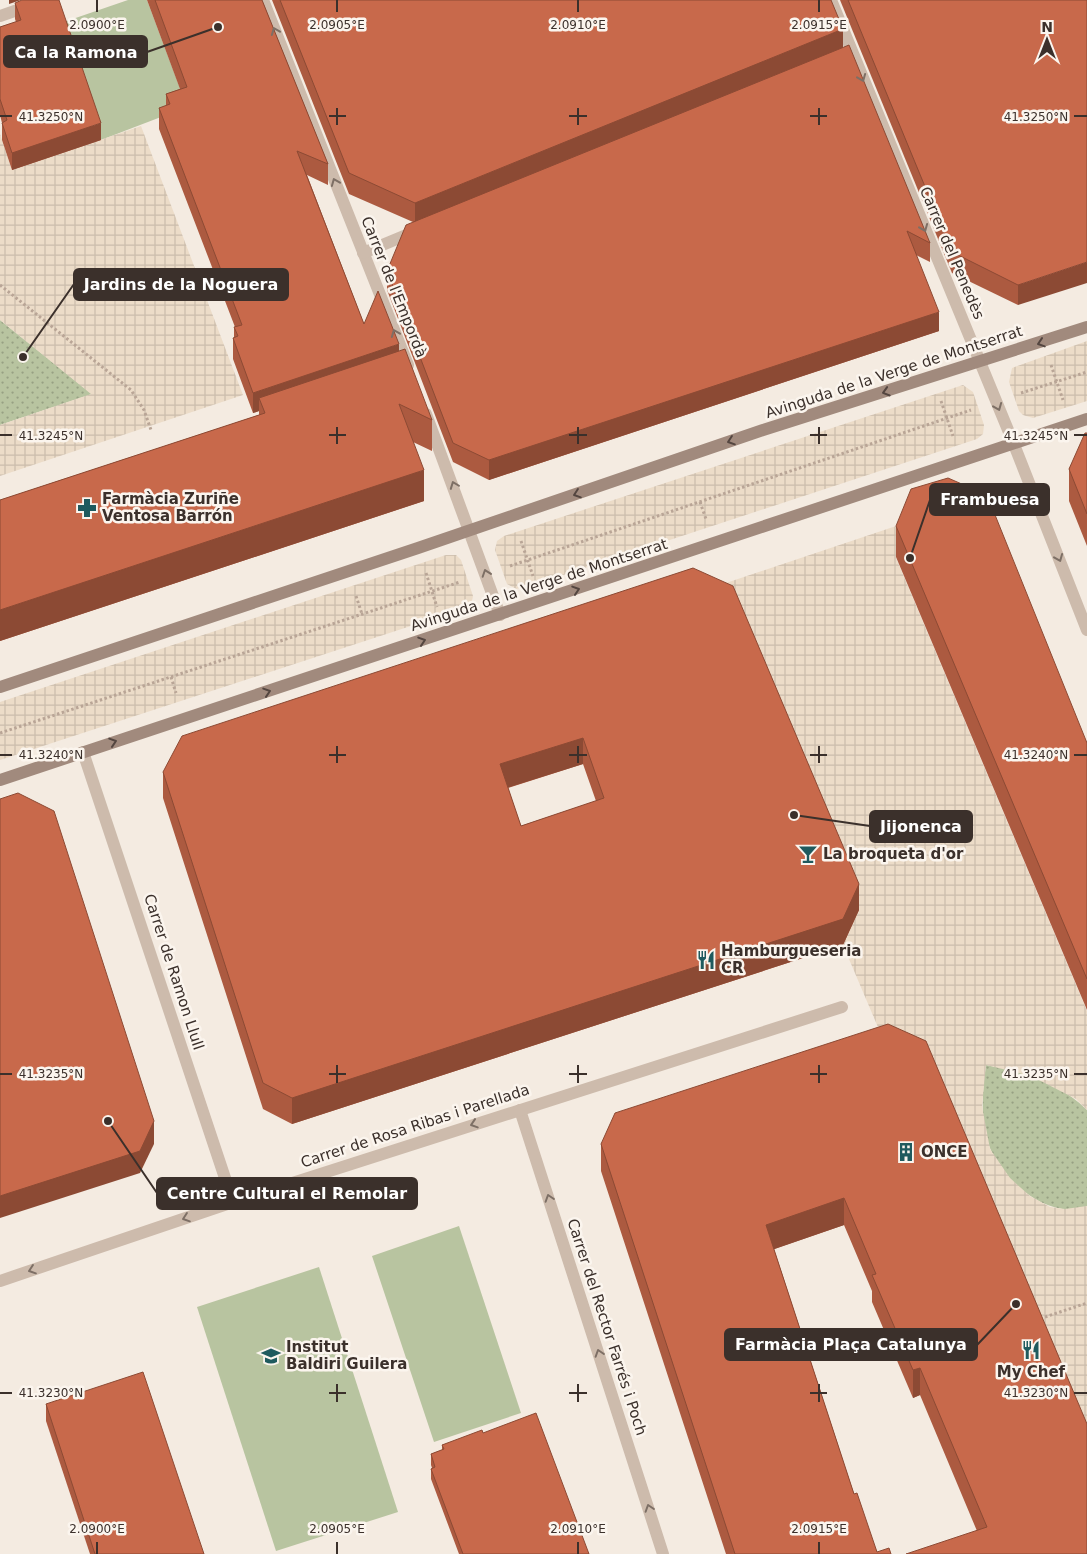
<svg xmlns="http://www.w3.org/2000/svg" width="1087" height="1554" font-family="'DejaVu Sans',sans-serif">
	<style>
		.grass { fill: #b8c4a0 }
		.park { fill: url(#park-dots) }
		.plaza { fill: url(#plaza-grid) }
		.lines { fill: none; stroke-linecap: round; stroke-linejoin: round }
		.path { stroke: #b9a596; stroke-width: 3; stroke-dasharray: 2.5 2.5; stroke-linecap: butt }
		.street { stroke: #cdbbac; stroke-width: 12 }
		.secondary { stroke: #a18a7d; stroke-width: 12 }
		.wall { fill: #ac5a40; fill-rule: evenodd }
		.shaded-wall { fill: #8c4a34 }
		.building { fill: #c8694b; stroke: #8c4a34; fill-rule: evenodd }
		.oneway { stroke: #7d6f65 }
		.oneway2 { stroke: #544640 }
		.ticks { fill: none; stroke: #3b302b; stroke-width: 2 }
		.labels { text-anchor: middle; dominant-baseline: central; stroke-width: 5; stroke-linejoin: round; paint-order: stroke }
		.street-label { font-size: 15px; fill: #3b302b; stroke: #fbf5ee }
		.poi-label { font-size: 15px; font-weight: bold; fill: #3b302b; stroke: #fbf5ee; text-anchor: start }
		.ticks-label { font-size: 12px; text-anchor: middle; fill: #3b302b; stroke: #fbf5ee; stroke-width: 5; stroke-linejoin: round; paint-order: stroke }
		.leader { fill: none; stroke: #3b302b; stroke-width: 2 }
		.callout-dot { fill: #3b302b; stroke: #fbf5ee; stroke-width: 2 }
		.callout { fill: #3b302b; stroke: #3b302b; stroke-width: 2 }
		.callout-label { font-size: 16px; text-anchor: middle; font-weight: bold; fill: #fff }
	</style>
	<defs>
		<pattern id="park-dots" width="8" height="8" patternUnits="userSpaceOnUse" patternTransform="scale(1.25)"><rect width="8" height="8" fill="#b8c4a0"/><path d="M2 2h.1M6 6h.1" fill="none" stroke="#97a083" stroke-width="1.8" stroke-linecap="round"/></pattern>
		<pattern id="plaza-grid" width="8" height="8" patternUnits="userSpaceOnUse" patternTransform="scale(1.25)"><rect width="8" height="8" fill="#ecdcc8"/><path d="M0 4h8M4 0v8" fill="none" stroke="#cbbdac"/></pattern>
	</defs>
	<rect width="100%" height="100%" fill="#f4ebe1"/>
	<!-- grass -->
	<g class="grass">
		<polygon points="128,0 147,0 187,107 101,140 61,23"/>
		<polygon points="459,1226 521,1413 434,1442 372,1256"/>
		<polygon points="319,1267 398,1512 276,1551 197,1307"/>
	</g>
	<!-- park -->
	<g class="park">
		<polygon points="0,320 92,394 0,425"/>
		<path d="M986,1065C1022,1071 1060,1083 1087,1110V1206C1050,1221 1003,1182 990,1148C980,1122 982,1092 986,1065Z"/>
	</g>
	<!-- plaza -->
	<g class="plaza">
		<polygon points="141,126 243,395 0,476 0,425 91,394 0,320 0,134 12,170"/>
		<polygon points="1087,341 1087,401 1033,418 1023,415 1019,411 1009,382 1012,368"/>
		<polygon points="963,385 973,392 984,425 983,434 977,439 536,584 516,589 507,584 495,550 497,541 504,536"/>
		<polygon points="911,521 896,558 1087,1011 1087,1110 1076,1099 1031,1076 986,1065 982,1106 990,1149 1010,1178 1030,1196 1050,1207 1065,1209 1087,1206 1087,1451 886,1046 843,945 859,910 693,594"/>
		<polygon points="446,555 456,555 461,560 473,596 472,601 466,608 0,760 0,702"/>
	</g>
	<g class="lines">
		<!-- path -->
		<g class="path">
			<polyline points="0,285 131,390 144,410 151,430"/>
			<polyline points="1051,365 1063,400"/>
			<polyline points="1021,393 1087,372"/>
			<polyline points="941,401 953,436"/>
			<polyline points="700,502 706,519"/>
			<polyline points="521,541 533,576"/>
			<polyline points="510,566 971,410"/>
			<polyline points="426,573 437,607"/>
			<polyline points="356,596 362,614"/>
			<polyline points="171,677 176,693"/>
			<polyline points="0,733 460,582"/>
			<polyline points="1045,1317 1087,1303"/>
		</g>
		<!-- street -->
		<g class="street">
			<polyline points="263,0 408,365"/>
			<polyline points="831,0 1013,442 1087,630"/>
			<polyline points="0,16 46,0"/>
			<polyline points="363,253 416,231"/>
			<polyline points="426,414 500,615"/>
			<polyline points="83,752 233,1202"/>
			<polyline points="520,1110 663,1554"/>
			<polyline points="0,1281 233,1202 842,1007"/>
		</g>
		<!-- secondary -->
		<g class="secondary">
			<polyline points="0,687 418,548 763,430 1087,327"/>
			<polyline points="0,780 1087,419"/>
		</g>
	</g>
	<!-- wall -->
	<g class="wall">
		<polygon points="147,0 262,0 328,164 328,185 307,175 364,324 399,351 432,420 432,451 413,442 424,501 0,641 0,500 259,415 259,411 253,413 233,359 233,338 234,338 234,327 235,327 159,129 159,108 166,106 166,94 180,89"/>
		<polygon points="272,0 831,0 843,48 930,243 930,262 916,255 939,331 489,480 453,462 387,290 387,271 413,222 349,194"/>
		<polygon points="840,0 1087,0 1018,305 952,273"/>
		<polygon points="15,3 101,140 12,170 2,140 2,123 0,115 0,27 16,22 15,19"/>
		<polygon points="1087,433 1087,546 1069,501 1069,469"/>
		<polygon points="896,526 1087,743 1087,1010 896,557"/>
		<path d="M693,568L859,910L843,945L292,1124L263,1109L163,798V772ZM583,764L596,801L521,826L508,788Z"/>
		<polygon points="888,1024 1087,1554 977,1531 920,1395 913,1398 872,1302 872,1291 844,1225 774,1249 854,1494 877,1552 891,1554 726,1554 601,1171 601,1144"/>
		<polygon points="46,1404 204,1554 90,1554 46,1421"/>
		<polygon points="483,1433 589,1554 459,1554 431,1479 431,1469 432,1468 431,1465 431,1454 442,1450 442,1445"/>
	</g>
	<!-- shaded-wall -->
	<g class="shaded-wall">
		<polygon points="9,0 21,0 9,4"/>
		<polygon points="843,29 843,49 415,223 415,203"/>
		<polygon points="101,123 101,140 12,170 12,153"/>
		<polygon points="1087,262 1087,283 1018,305 1018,285"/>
		<polygon points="939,312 939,331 489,480 489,460"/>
		<polygon points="399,344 399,365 259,398 259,411 253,413 253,393"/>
		<polygon points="424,470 424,501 0,641 0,610"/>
		<polygon points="583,738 583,764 500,790 500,764"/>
		<polygon points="859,884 859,910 843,945 292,1124 292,1098"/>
		<polygon points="154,1121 154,1144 140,1173 0,1218 0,1196"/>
		<polygon points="844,1198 844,1225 766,1252 766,1225"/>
		<polygon points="920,1368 920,1395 913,1398 913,1370"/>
	</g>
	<!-- building -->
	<g class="building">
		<polygon points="22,0 59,0 101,123 12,153 2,123 7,120 0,99 0,27 21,20 15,3"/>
		<polygon points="155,0 262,0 328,164 297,151 364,324 378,291 399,344 253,393 233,338 238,336 234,327 242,325 159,108 170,104 166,94 187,87"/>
		<polygon points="280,0 831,0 843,29 415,203 349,173"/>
		<polygon points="848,0 1087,0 1087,262 1018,285 952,252"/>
		<polygon points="849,45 930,243 907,231 939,312 489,460 453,443 387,271 406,225"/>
		<polygon points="405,349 432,420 399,404 424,470 0,610 0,500 265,413 259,398"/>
		<polygon points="1085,433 1087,433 1087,514 1069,469"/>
		<polygon points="948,478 987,495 1087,743 1087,979 896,526 911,489"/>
		<path d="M693,568L733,586L859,884L843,919L292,1098L263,1083L163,772L182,736ZM583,738L604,798L521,826L500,764Z"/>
		<polygon points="18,793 54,811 154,1121 140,1151 0,1196 0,799"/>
		<polygon points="888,1024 926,1041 1087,1424 1087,1554 906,1554 987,1527 920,1368 913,1370 872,1275 876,1274 844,1198 766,1225 854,1494 857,1493 877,1552 889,1548 891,1554 735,1554 601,1144 615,1113"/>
		<polygon points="143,1372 204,1554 95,1554 46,1404"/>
		<polygon points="536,1413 589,1554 463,1554 431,1469 435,1467 431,1454 444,1449 442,1445 482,1430 483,1433"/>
	</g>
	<!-- one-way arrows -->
	<defs><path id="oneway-chevron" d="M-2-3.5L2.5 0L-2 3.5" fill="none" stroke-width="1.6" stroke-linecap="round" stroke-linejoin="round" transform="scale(1.25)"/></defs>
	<g class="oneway">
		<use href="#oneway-chevron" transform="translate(275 31) rotate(-112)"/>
		<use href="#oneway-chevron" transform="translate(862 78) rotate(68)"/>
		<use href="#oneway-chevron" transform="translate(335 182) rotate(-112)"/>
		<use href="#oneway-chevron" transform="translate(924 228) rotate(68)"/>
		<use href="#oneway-chevron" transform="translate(395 333) rotate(-112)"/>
		<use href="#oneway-chevron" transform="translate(998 407) rotate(68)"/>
		<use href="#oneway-chevron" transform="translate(454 485) rotate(-111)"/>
		<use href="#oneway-chevron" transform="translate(1059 558) rotate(68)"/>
		<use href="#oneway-chevron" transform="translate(486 573) rotate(-109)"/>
		<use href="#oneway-chevron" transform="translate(474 1124) rotate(162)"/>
		<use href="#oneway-chevron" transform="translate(549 1198) rotate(-108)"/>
		<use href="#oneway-chevron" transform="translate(186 1218) rotate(161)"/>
		<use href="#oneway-chevron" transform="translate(32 1270) rotate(161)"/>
		<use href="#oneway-chevron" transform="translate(599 1353) rotate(-108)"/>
		<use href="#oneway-chevron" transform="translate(649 1508) rotate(-108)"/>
	</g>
	<g class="oneway2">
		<use href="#oneway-chevron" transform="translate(1041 343) rotate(162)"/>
		<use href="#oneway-chevron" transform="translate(886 392) rotate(163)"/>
		<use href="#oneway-chevron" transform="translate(731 441) rotate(161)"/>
		<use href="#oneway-chevron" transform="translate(577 494) rotate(161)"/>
		<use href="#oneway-chevron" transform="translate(576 590) rotate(-18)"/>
		<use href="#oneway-chevron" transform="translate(422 641) rotate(-18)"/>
		<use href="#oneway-chevron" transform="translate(267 692) rotate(-18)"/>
		<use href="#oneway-chevron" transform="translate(113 742) rotate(-18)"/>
	</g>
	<!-- ticks -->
	<path class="ticks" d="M97,0V12M337,0V12M578,0V12M819,0V12M337,108V125M578,108V125M819,108V125M0,116H12M329,116H346M569,116H587M810,116H827M1074,116H1087M337,427V444M578,427V444M819,427V444M0,435H12M329,435H346M569,435H587M810,435H827M1074,435H1087M337,746V763M578,746V763M819,746V763M0,755H12M329,755H346M569,755H587M810,755H827M1074,755H1087M337,1065V1083M578,1065V1083M819,1065V1083M0,1074H12M329,1074H346M569,1074H587M810,1074H827M1074,1074H1087M337,1384V1402M578,1384V1402M819,1384V1402M0,1393H12M329,1393H346M569,1393H587M810,1393H827M1074,1393H1087M97,1542V1554M337,1542V1554M578,1542V1554M819,1542V1554"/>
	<!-- icons -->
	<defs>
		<g id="pharmacy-bare" transform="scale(1.5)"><path d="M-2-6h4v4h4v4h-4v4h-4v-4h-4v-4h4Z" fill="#1f5a5e" stroke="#fbf5ee" stroke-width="2.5" paint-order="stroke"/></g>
		<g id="bar-bare" transform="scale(1.5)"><path d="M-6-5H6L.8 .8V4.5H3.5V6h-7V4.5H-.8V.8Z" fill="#1f5a5e" stroke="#fbf5ee" stroke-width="2.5" paint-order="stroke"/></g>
		<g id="restaurant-bare" transform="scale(1.5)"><path d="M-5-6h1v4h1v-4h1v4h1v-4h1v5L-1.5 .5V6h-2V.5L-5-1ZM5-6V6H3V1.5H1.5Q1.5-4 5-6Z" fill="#1f5a5e" stroke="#fbf5ee" stroke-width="2.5" paint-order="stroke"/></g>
		<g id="building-bare" transform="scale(1.5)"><path d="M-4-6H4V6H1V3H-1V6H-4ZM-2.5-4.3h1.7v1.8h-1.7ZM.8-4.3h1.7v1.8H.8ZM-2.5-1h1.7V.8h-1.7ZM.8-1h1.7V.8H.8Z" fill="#1f5a5e" stroke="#fbf5ee" stroke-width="2.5" paint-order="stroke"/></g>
		<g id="school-bare" transform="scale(1.5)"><path d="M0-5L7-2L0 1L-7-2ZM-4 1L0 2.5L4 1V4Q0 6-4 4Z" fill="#1f5a5e" stroke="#fbf5ee" stroke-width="2.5" paint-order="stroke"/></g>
	</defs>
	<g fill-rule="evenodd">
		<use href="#pharmacy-bare" x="87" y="508"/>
		<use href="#bar-bare" x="808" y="854"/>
		<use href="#restaurant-bare" x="706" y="960"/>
		<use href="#building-bare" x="906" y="1152"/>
		<use href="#restaurant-bare" x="1031" y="1350"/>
		<use href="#school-bare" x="271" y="1356"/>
	</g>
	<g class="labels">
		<!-- street labels -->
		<g class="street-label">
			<text transform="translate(952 253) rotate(67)">Carrer del Penedès</text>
			<text transform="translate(394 287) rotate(68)">Carrer de l'Empordà</text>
			<text transform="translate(894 372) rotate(-18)">Avinguda de la Verge de Montserrat</text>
			<text transform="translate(539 585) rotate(-18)">Avinguda de la Verge de Montserrat</text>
			<text transform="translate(174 972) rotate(72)">Carrer de Ramon Llull</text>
			<text transform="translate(415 1126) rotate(-18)">Carrer de Rosa Ribas i Parellada</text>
			<text transform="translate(607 1327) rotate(72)">Carrer del Rector Farrés i Poch</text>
		</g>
		<!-- poi labels -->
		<g class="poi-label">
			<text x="102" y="499">Farmàcia Zuriñe<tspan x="102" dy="17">Ventosa Barrón</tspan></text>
			<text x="823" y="854">La broqueta d'or</text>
			<text x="721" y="951">Hamburgueseria<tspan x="721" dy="17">CR</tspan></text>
			<text x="921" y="1152">ONCE</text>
			<text x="286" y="1347">Institut<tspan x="286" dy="17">Baldiri Guilera</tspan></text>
			<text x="1031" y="1372" text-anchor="middle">My Chef</text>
		</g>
	</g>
	<g class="ticks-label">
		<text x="97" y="29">2.0900°E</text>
		<text x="337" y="29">2.0905°E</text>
		<text x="578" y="29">2.0910°E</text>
		<text x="819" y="29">2.0915°E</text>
		<text x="51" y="121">41.3250°N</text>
		<text x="1036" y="121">41.3250°N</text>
		<text x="51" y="440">41.3245°N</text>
		<text x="1036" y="440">41.3245°N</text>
		<text x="51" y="759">41.3240°N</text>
		<text x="1036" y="759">41.3240°N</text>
		<text x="51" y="1078">41.3235°N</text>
		<text x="1036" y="1078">41.3235°N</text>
		<text x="51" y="1397">41.3230°N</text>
		<text x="1036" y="1397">41.3230°N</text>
		<text x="97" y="1533">2.0900°E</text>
		<text x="337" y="1533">2.0905°E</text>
		<text x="578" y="1533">2.0910°E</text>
		<text x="819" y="1533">2.0915°E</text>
	</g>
	<!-- callouts -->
	<path class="leader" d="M218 27L147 52M23 357L74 284M910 558L930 500M794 815L870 826M108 1121L157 1193M1016 1304L977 1345"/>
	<g class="callout-dot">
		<circle cx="218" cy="27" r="5"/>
		<circle cx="23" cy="357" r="5"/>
		<circle cx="910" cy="558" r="5"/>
		<circle cx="794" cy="815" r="5"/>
		<circle cx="108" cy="1121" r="5"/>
		<circle cx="1016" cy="1304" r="5"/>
	</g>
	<g class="callout">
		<rect x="4" y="36" width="143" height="31" rx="5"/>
		<rect x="74" y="269" width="214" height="31" rx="5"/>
		<rect x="930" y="484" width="119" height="31" rx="5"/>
		<rect x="870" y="811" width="102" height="31" rx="5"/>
		<rect x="157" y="1178" width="260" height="31" rx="5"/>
		<rect x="725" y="1329" width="252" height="31" rx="5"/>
	</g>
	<g class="callout-label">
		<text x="76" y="58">Ca la Ramona</text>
		<text x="181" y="290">Jardins de la Noguera</text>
		<text x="990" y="505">Frambuesa</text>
		<text x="921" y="832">Jijonenca</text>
		<text x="287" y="1199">Centre Cultural el Remolar</text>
		<text x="851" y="1350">Farmàcia Plaça Catalunya</text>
	</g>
	<!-- north arrow -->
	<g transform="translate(1047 40)" stroke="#fbf5ee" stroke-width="4" paint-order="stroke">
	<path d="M0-4L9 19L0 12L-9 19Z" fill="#3b302b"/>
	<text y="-8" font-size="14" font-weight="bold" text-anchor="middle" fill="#3b302b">N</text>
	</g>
</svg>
